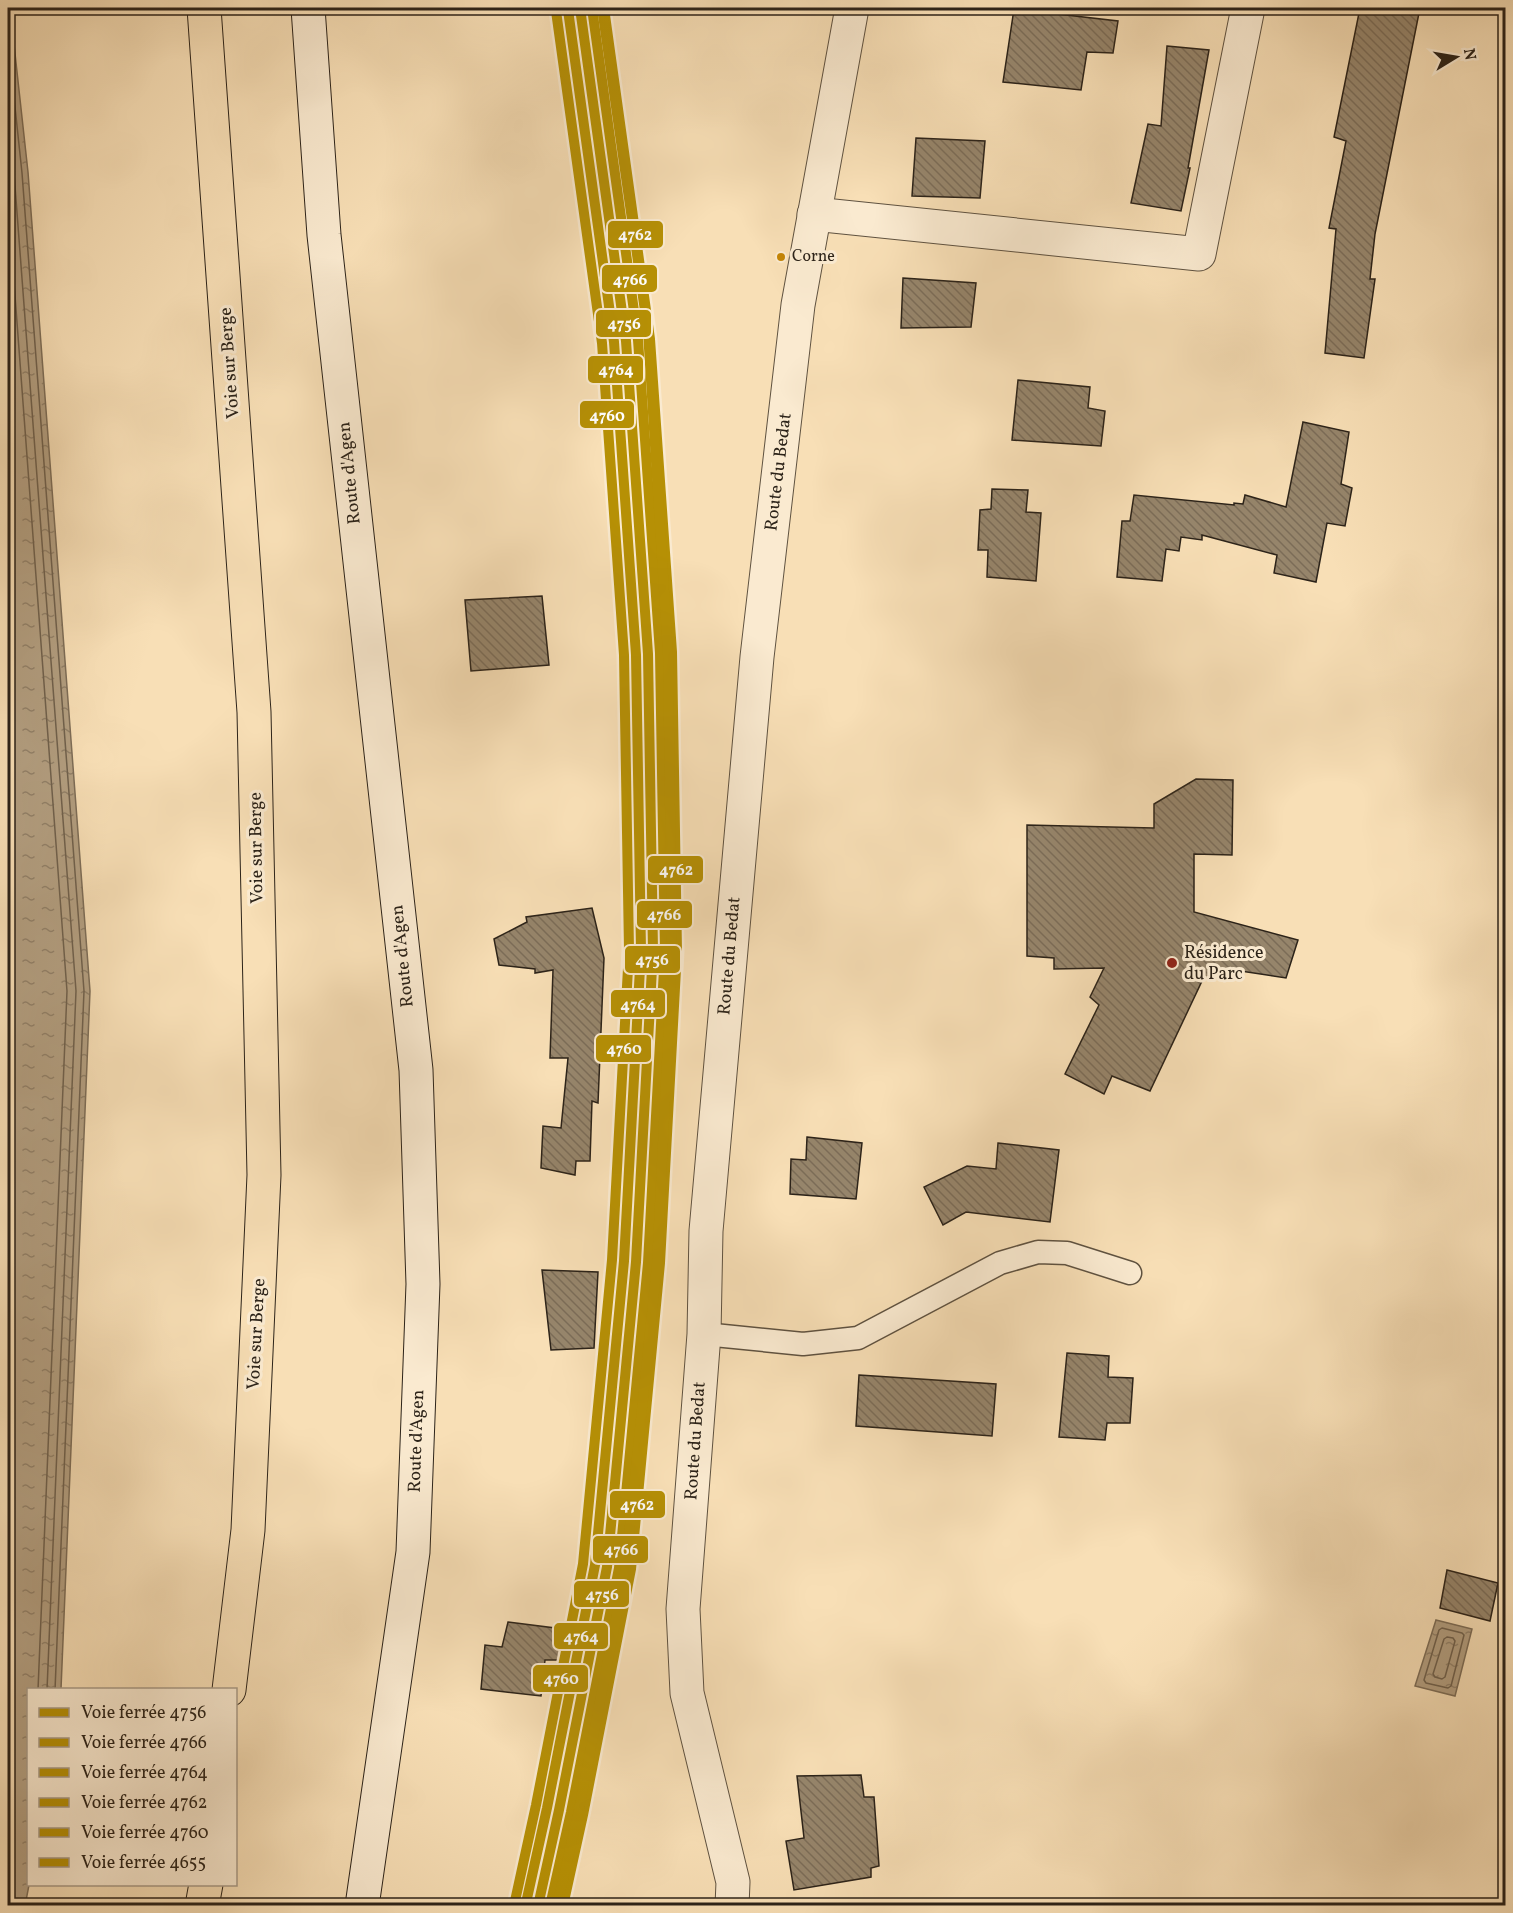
<svg xmlns="http://www.w3.org/2000/svg" width="1513" height="1913" font-family="Vollkorn,serif">
	<style>
		.water { fill: url(#water-ripples); stroke: #7d6d57; stroke-width: 1.5 }
		.lines { fill: none; stroke-linecap: round; stroke-linejoin: round }
		.shore { stroke: #70614d; stroke-width: 1.5 }
		.building { fill: url(#building-back-hatch); stroke: #2c2319; stroke-width: 1.5 }
		.lane-casing { stroke: #5f5240; stroke-width: 25 }
		.street-casing { stroke: #5f5240; stroke-width: 35 }
		.secondary-casing { stroke: #2c2319; stroke-width: 35 }
		.primary-casing { stroke: #2c2319; stroke-width: 35 }
		.lane { stroke: #faead0; stroke-width: 22 }
		.street { stroke: #faead0; stroke-width: 33 }
		.secondary { stroke: #faead0; stroke-width: 33 }
		.primary { stroke: #f8dfb6; stroke-width: 33 }
		.rail-1-casing { stroke: #faead0; stroke-width: 15 }
		.rail-2-casing { stroke: #faead0; stroke-width: 15 }
		.rail-3-casing { stroke: #faead0; stroke-width: 15 }
		.rail-4-casing { stroke: #faead0; stroke-width: 15 }
		.rail-5-casing { stroke: #faead0; stroke-width: 15 }
		.rail-6-casing { stroke: #faead0; stroke-width: 15 }
		.rail-1 { stroke: #b69005; stroke-width: 10 }
		.rail-2 { stroke: #b69005; stroke-width: 10 }
		.rail-3 { stroke: #b69005; stroke-width: 10 }
		.rail-4 { stroke: #b69005; stroke-width: 10 }
		.rail-5 { stroke: #b69005; stroke-width: 10 }
		.rail-6 { stroke: #b69005; stroke-width: 10 }
		.bus-dot { fill: #c48506; stroke: #faead0; stroke-width: 2 }
		.poi-dot { fill: #8f2418; stroke: #faead0; stroke-width: 2 }
		.labels { text-anchor: middle; dominant-baseline: central; stroke-width: 6; stroke-linejoin: round; paint-order: stroke }
		.bus-label { font-size: 16px; fill: #2c2319; stroke: #faead0; text-anchor: start }
		.street-label { font-size: 18px; fill: #2c2319; stroke: #faead0 }
		.poi-label { font-size: 18px; fill: #2c2319; stroke: #faead0; text-anchor: start }
		.line-badge { stroke: #faead0; stroke-width: 2 }
		.badge-label { font-size: 16px; text-anchor: middle; font-weight: bold; fill: #fff }
	</style>
	<defs>
		<pattern id="water-ripples" width="26" height="14" patternUnits="userSpaceOnUse" patternTransform="scale(1.5)"><rect width="26" height="14" fill="#b39f81"/><path d="M2 4q2-2 4 0t4 0M15 11q2-2 4 0t4 0" fill="none" stroke="#928169"/></pattern>
		<pattern id="building-back-hatch" width="6" height="6" patternUnits="userSpaceOnUse" patternTransform="scale(1.5)"><rect width="6" height="6" fill="#96856b"/><path d="M-1 5l2 2M0 0l6 6M5-1l2 2" fill="none" stroke="#7b6c57"/></pattern>
	</defs>
	<rect width="100%" height="100%" fill="#f8dfb6"/>
	<filter id="stains"><feTurbulence type="fractalNoise" baseFrequency=".00333" numOctaves="4"/><feColorMatrix values="0 0 0 0 .2 0 0 0 0 .09 0 0 0 0 .02 0 0 0 .5 -.17"/></filter>
	<radialGradient id="worn" r=".72"><stop offset=".6" stop-color="#630" stop-opacity="0"/><stop offset="1" stop-color="#630" stop-opacity=".3"/></radialGradient>
	<!-- water -->
	<g class="water">
		<polygon points="8,8 10,8 28,172 90,991 61,1689 28,1690 29,1885 25,1906 8,1905"/>
		<polygon points="1436,1620 1472,1629 1455,1696 1415,1686"/>
	</g>
	<g class="lines">
		<!-- shore -->
		<g class="shore">
			<polyline points="8,41 22,173 84,991 55,1690"/>
			<polyline points="8,110 14,173 76,991 47,1690"/>
			<polyline points="8,202 67,991 38,1690"/>
			<polygon points="1442,1628 1462,1633 1464,1635 1451,1686 1448,1688 1426,1683 1424,1680 1439,1630"/>
			<polygon points="1447,1637 1453,1638 1455,1641 1445,1677 1442,1679 1435,1677 1433,1674 1444,1639"/>
		</g>
	</g>
	<!-- building -->
	<g class="building">
		<polygon points="1360,8 1420,8 1375,234 1370,279 1375,279 1364,358 1325,353 1336,229 1329,228 1346,141 1334,137"/>
		<polygon points="1014,9 1118,21 1113,53 1087,52 1081,90 1003,82"/>
		<polygon points="1167,46 1209,50 1188,168 1190,168 1181,211 1131,203 1148,124 1161,126"/>
		<polygon points="916,138 985,141 980,198 912,196"/>
		<polygon points="903,278 976,283 971,327 901,328"/>
		<polygon points="1018,380 1090,387 1088,408 1105,411 1101,446 1012,440"/>
		<polygon points="1303,422 1349,432 1341,484 1352,488 1345,526 1327,523 1316,582 1274,573 1277,555 1202,535 1202,540 1181,537 1179,551 1166,549 1162,581 1117,577 1122,521 1130,521 1134,495 1234,505 1234,503 1243,504 1245,495 1286,507"/>
		<polygon points="992,489 1028,490 1026,512 1041,513 1036,581 987,577 988,550 978,550 980,510 991,509"/>
		<polygon points="542,596 549,665 471,671 465,600"/>
		<polygon points="1196,779 1233,780 1232,855 1194,854 1194,912 1298,940 1286,978 1234,970 1203,979 1150,1091 1112,1076 1104,1094 1065,1074 1099,1005 1090,997 1104,968 1054,969 1054,958 1027,956 1027,825 1154,828 1154,804"/>
		<polygon points="592,908 604,958 598,1103 592,1101 590,1161 576,1161 575,1175 541,1168 543,1126 561,1128 568,1058 550,1058 553,970 535,973 535,969 499,965 494,939 527,922 526,917"/>
		<polygon points="807,1137 862,1143 856,1199 790,1194 791,1159 806,1160"/>
		<polygon points="998,1143 1059,1150 1050,1222 966,1212 943,1225 924,1187 967,1166 996,1169"/>
		<polygon points="542,1270 598,1272 594,1348 551,1350"/>
		<polygon points="1067,1353 1109,1356 1108,1377 1133,1378 1130,1423 1107,1423 1105,1440 1059,1437"/>
		<polygon points="859,1375 996,1384 992,1436 856,1426"/>
		<polygon points="1447,1570 1498,1583 1490,1621 1440,1608"/>
		<polygon points="508,1622 563,1629 560,1660 545,1660 541,1696 481,1689 485,1645 502,1647"/>
		<polygon points="861,1775 864,1797 874,1797 879,1866 871,1868 871,1877 794,1890 786,1841 804,1838 797,1776"/>
	</g>
	<g class="lines">
		<!-- lane casing -->
		<g class="lane-casing">
			<polyline id="lane" points="704,1334 803,1344 858,1338 1000,1263 1038,1252 1067,1253 1130,1273"/>
		</g>
		<!-- street casing -->
		<g class="street-casing">
			<g id="street">
				<polyline points="814,214 1199,254 1248,8"/>
				<polyline points="732,1906 733,1882 687,1693 683,1609 704,1334 706,1231 757,657 798,305 852,8"/>
			</g>
		</g>
		<!-- secondary casing -->
		<g class="secondary-casing">
			<polyline id="secondary" points="308,8 324,235 416,1070 423,1284 413,1552 362,1906"/>
		</g>
		<!-- primary casing -->
		<g class="primary-casing">
			<g id="primary">
				<polyline points="204,8 254,712 264,1175 248,1530 229,1690"/>
				<polyline points="202,1906 206,1884"/>
			</g>
		</g>
		<!-- lane -->
		<use href="#lane" class="lane"/>
		<!-- street -->
		<use href="#street" class="street"/>
		<!-- secondary -->
		<use href="#secondary" class="secondary"/>
		<!-- primary -->
		<use href="#primary" class="primary"/>
		<!-- rail-1 casing -->
		<g class="rail-1-casing">
			<polyline id="rail-1" points="538,1906 559,1810 607,1567 636,1262 653,950 648,654 626,341 580,8"/>
		</g>
		<!-- rail-2 casing -->
		<g class="rail-2-casing">
			<polyline id="rail-2" points="550,1906 571,1812 619,1568 648,1263 665,951 660,653 638,340 592,8"/>
		</g>
		<!-- rail-3 casing -->
		<g class="rail-3-casing">
			<polyline id="rail-3" points="526,1903 547,1808 595,1565 624,1261 641,950 636,655 614,342 568,10"/>
		</g>
		<!-- rail-4 casing -->
		<g class="rail-4-casing">
			<polyline id="rail-4" points="563,1906 583,1815 631,1569 660,1263 677,951 672,652 650,339 604,8"/>
		</g>
		<!-- rail-5 casing -->
		<g class="rail-5-casing">
			<polyline id="rail-5" points="515,1901 536,1805 583,1564 612,1260 629,950 624,655 602,343 556,11"/>
		</g>
		<!-- rail-6 casing -->
		<g class="rail-6-casing">
			<polyline id="rail-6" points="557,1906 578,1814 625,1573 657,1264 672,957 668,655 648,332 602,8"/>
		</g>
		<!-- rail-1 -->
		<use href="#rail-1" class="rail-1"/>
		<!-- rail-2 -->
		<use href="#rail-2" class="rail-2"/>
		<!-- rail-3 -->
		<use href="#rail-3" class="rail-3"/>
		<!-- rail-4 -->
		<use href="#rail-4" class="rail-4"/>
		<!-- rail-5 -->
		<use href="#rail-5" class="rail-5"/>
		<!-- rail-6 -->
		<use href="#rail-6" class="rail-6"/>
	</g>
	<!-- markers -->
	<circle class="bus-dot" cx="781" cy="257" r="5"/>
	<circle class="poi-dot" cx="1172" cy="963" r="6"/>
	<g class="labels">
		<!-- bus labels -->
		<g class="bus-label">
			<text x="792" y="257">Corne</text>
		</g>
		<!-- street labels -->
		<g class="street-label">
			<text transform="translate(230 363) rotate(-94)">Voie sur Berge</text>
			<text transform="translate(779 472) rotate(-83)">Route du Bedat</text>
			<text transform="translate(350 473) rotate(-96)">Route d'Agen</text>
			<text transform="translate(257 848) rotate(-91)">Voie sur Berge</text>
			<text transform="translate(403 956) rotate(-96)">Route d'Agen</text>
			<text transform="translate(730 956) rotate(-85)">Route du Bedat</text>
			<text transform="translate(257 1334) rotate(-87)">Voie sur Berge</text>
			<text transform="translate(417 1441) rotate(-88)">Route d'Agen</text>
			<text transform="translate(696 1441) rotate(-86)">Route du Bedat</text>
		</g>
		<!-- poi labels -->
		<g class="poi-label">
			<text x="1184" y="953">Résidence<tspan x="1184" dy="21">du Parc</tspan></text>
		</g>
	</g>
	<g class="line-badge">
		<rect x="607" y="220" width="57" height="29" rx="6" fill="#b69005"/>
		<rect x="601" y="264" width="57" height="29" rx="6" fill="#b69005"/>
		<rect x="595" y="309" width="57" height="29" rx="6" fill="#b69005"/>
		<rect x="587" y="355" width="57" height="29" rx="6" fill="#b69005"/>
		<rect x="579" y="400" width="56" height="29" rx="6" fill="#b69005"/>
		<rect x="647" y="855" width="57" height="29" rx="6" fill="#b69005"/>
		<rect x="636" y="900" width="57" height="29" rx="6" fill="#b69005"/>
		<rect x="624" y="945" width="57" height="29" rx="6" fill="#b69005"/>
		<rect x="610" y="989" width="56" height="29" rx="6" fill="#b69005"/>
		<rect x="595" y="1034" width="57" height="29" rx="6" fill="#b69005"/>
		<rect x="609" y="1490" width="57" height="29" rx="6" fill="#b69005"/>
		<rect x="592" y="1535" width="57" height="29" rx="6" fill="#b69005"/>
		<rect x="573" y="1580" width="57" height="28" rx="6" fill="#b69005"/>
		<rect x="553" y="1622" width="56" height="28" rx="6" fill="#b69005"/>
		<rect x="532" y="1664" width="57" height="29" rx="6" fill="#b69005"/>
	</g>
	<g class="badge-label">
		<text x="635" y="240">4762</text>
		<text x="630" y="285">4766</text>
		<text x="624" y="329">4756</text>
		<text x="616" y="375">4764</text>
		<text x="607" y="421">4760</text>
		<text x="676" y="875">4762</text>
		<text x="664" y="920">4766</text>
		<text x="652" y="965">4756</text>
		<text x="638" y="1010">4764</text>
		<text x="624" y="1054">4760</text>
		<text x="637" y="1510">4762</text>
		<text x="621" y="1555">4766</text>
		<text x="602" y="1600">4756</text>
		<text x="581" y="1642">4764</text>
		<text x="561" y="1684">4760</text>
	</g>
	<!-- margin -->
	<rect width="1513" height="1913" fill="none" stroke="#f8dfb6" stroke-width="30"/>
	<rect x="9" y="9" width="1495" height="1895" fill="none" stroke="#2c2319" stroke-width="3"/>
	<rect x="15" y="15" width="1483" height="1883" fill="none" stroke="#2c2319" stroke-width="1.5"/>
	<!-- legend -->
	<rect x="27" y="1688" width="210" height="198" fill="#faead0" stroke="#a89a87" stroke-width="1.5"/>
	<rect x="39" y="1708" width="30" height="9" fill="#b69005" stroke="#a89a87" stroke-width="1.5"/>
	<text x="81" y="1718" font-size="18" fill="#2c2319">Voie ferrée 4756</text>
	<rect x="39" y="1738" width="30" height="9" fill="#b69005" stroke="#a89a87" stroke-width="1.5"/>
	<text x="81" y="1748" font-size="18" fill="#2c2319">Voie ferrée 4766</text>
	<rect x="39" y="1768" width="30" height="9" fill="#b69005" stroke="#a89a87" stroke-width="1.5"/>
	<text x="81" y="1778" font-size="18" fill="#2c2319">Voie ferrée 4764</text>
	<rect x="39" y="1798" width="30" height="9" fill="#b69005" stroke="#a89a87" stroke-width="1.5"/>
	<text x="81" y="1808" font-size="18" fill="#2c2319">Voie ferrée 4762</text>
	<rect x="39" y="1828" width="30" height="9" fill="#b69005" stroke="#a89a87" stroke-width="1.5"/>
	<text x="81" y="1838" font-size="18" fill="#2c2319">Voie ferrée 4760</text>
	<rect x="39" y="1858" width="30" height="9" fill="#b69005" stroke="#a89a87" stroke-width="1.5"/>
	<text x="81" y="1868" font-size="18" fill="#2c2319">Voie ferrée 4655</text>
	<!-- north arrow -->
	<g transform="translate(1456 57) rotate(79)" stroke="#faead0" stroke-width="4.5" paint-order="stroke">
	<path d="M0-4.5L10 22L0 15L-10 22Z" fill="#2c2319"/>
	<text y="-9" font-size="16" font-weight="bold" text-anchor="middle" fill="#2c2319">N</text>
	</g>
	<rect width="100%" height="100%" filter="url(#stains)"/>
	<rect width="100%" height="100%" fill="url(#worn)"/>
</svg>
